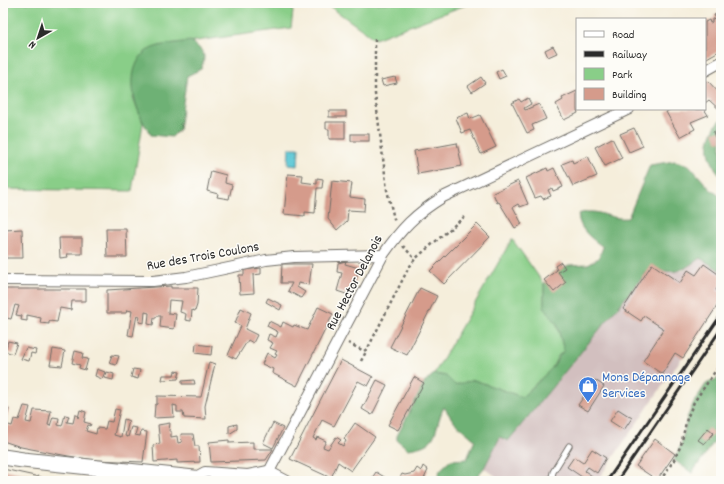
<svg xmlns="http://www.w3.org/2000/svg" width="724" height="484" font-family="Dekko,sans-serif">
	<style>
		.industrial { fill: #d2bfbf }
		.green { fill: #89ce88; stroke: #5a7c5a }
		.forest { fill: #6eb174; stroke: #4c6e50 }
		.water { fill: #5cc7d5; stroke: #447980 }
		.building { fill: #d59b8b }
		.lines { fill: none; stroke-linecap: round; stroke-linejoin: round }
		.service-casing { stroke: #726f69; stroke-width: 7 }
		.minor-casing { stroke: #726f69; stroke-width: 12 }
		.secondary-casing { stroke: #726f69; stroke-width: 17 }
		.path { stroke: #726f69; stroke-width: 2.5; stroke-dasharray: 3 3; stroke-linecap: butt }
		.service { stroke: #fff; stroke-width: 5 }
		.minor { stroke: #fff; stroke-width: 10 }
		.secondary { stroke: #fff; stroke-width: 15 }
		.rail { stroke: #2b2b2b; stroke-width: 3 }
		.labels { text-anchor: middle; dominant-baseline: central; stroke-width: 3; stroke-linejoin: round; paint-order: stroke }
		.street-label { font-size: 14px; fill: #2b2b2b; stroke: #fdfcf7 }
		.shop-label { font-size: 14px; fill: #366cbe; stroke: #fdfcf7; text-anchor: start }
	</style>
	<rect width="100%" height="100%" fill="#fdfcf7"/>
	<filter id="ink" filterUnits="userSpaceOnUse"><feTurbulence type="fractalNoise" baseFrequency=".025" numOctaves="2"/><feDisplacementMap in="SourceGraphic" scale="8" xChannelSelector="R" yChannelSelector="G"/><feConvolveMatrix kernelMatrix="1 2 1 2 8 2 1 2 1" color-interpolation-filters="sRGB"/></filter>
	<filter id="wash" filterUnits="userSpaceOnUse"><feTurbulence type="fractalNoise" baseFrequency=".012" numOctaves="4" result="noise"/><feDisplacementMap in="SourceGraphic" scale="16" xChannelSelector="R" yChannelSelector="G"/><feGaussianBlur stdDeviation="0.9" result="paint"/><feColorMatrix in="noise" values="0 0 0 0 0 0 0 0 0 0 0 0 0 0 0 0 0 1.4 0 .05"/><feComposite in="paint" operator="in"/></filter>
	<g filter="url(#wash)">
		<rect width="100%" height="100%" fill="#f5eedb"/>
		<!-- industrial -->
		<polygon class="industrial" points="700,258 721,271 721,301 597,481 503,481 484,468 500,437 508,441 650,268 682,271"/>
		<!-- green -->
		<g class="green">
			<polygon points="3,3 294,3 291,28 159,46 133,97 143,123 132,191 3,189"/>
			<polygon points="325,3 471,3 375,39"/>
			<polygon points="512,239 544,284 544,306 557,324 564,351 558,356 552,368 522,397 474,380 455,385 446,376 434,374"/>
		</g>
		<!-- forest -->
		<g class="forest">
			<path d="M191,41C204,52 207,53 201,69L187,76L179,130L172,137L151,135C136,114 123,76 143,54C152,44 178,43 191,41Z"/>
			<path d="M721,119V179C711,160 703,150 714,129C716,125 717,122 721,119Z"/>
			<path d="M675,161L689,165L710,189L721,197V271L700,258C679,273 676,274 650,268L508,441L500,437L484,468L473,481H437L440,470L451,460L467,459L475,440L454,422L444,407C432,432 441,445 408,449L397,440V436L425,382L434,374L446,376L455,385L474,380L522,397C532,388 542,378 551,369C557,363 557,356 564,351L557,324L544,306V284L552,273L569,265L588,264L599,258L603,247C591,238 579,230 578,214C600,207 607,220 628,218L650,165Z"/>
			<polygon points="721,377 721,423 719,427 721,432 692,473 674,460 681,445 687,418 694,402 706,384"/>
		</g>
		<!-- water -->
		<polygon class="water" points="289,148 299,148 298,166 288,165"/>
		<g id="blocks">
			<!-- building -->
			<g class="building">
				<polygon points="721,12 721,50 705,59 705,22 709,20 710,23 712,22 712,19 715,18 714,15"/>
				<polygon points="553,46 557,53 548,57 545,50"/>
				<polygon points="502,69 506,76 499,79 496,72"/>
				<polygon points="395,77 397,83 383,86 381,80"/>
				<polygon points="481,77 485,83 472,92 468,86"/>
				<polygon points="708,81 721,95 721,111 709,100 705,103 705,83"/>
				<polygon points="577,91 577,110 578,113 564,120 556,104 563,100 562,98"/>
				<polygon points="528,98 531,104 524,108 525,110 539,104 546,119 532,125 534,130 527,133 512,103 519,99 521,102"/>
				<polygon points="671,109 704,109 708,115 691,122 695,129 680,137 666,112"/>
				<rect x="329" y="111" width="17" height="6"/>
				<polygon points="468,113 470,119 480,115 496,147 481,154 470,130 462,133 456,118"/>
				<polygon points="326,122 345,122 345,139 329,139 329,129 326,129"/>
				<polygon points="634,128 643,146 629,152 620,134"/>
				<polygon points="721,130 721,141 717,142 713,132"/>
				<rect x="351" y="134" width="18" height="7"/>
				<polygon points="612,138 622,158 605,166 595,147"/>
				<polygon points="457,143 462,166 418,174 414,151"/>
				<polygon points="588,156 597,176 573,186 562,164 572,160 573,163"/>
				<polygon points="547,168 548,171 554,168 563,187 553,191 552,188 548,190 551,196 543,199 541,196 535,198 526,178"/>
				<polygon points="211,171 226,175 225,183 232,185 229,199 217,197 218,194 207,191"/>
				<polygon points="288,174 303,175 302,182 317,184 317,178 323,179 322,188 317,188 315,213 305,212 305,216 284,214"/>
				<polygon points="332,181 352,183 350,197 365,199 364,211 348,210 347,221 337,230 328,219"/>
				<polygon points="518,181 528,204 520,207 518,204 513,207 522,224 515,228 499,202 497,203 493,193"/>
				<polygon points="477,224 490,237 444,284 430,271"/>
				<polygon points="22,229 23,258 5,258 5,230"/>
				<polygon points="106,229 126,229 127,257 107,257"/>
				<polygon points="59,238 82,238 82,254 67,254 68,257 60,258"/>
				<polygon points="346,261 345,264 359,268 352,296 337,291 342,273 337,272 338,263"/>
				<polygon points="561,262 565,268 558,272 566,282 554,292 544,280 557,270 555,266"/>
				<polygon points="282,264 312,264 309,285 298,283 297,287 305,292 301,298 288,291 292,283 281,283"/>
				<polygon points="652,264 680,283 688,270 696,275 704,264 721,276 721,283 716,290 721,293 721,300 683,358 675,353 662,374 643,361 664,329 644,316 641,321 623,309"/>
				<polygon points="261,268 261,274 253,275 254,293 240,294 239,275 244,275 244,270"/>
				<polygon points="171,286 171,288 198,288 197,305 195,311 192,310 191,321 185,320 186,314 180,312 182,301 169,300 168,313 176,314 174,329 160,327 161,316 157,316 156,318 154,318 153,325 148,324 149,313 145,312 144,323 139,322 140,316 137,315 133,336 128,335 132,311 127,310 126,313 107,313 107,290"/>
				<polygon points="420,288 437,296 407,355 390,347"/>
				<polygon points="3,289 86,289 86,301 72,301 71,310 60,308 57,322 49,321 49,324 40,323 41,318 27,315 27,321 21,320 22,316 16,315 19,306 15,305 11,319 3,317"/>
				<polygon points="268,298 282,305 280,310 266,302"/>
				<polygon points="318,307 333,314 297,386 272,373 273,369 262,364 267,353 275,358 277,355 275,354 277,351 270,348 273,343 267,340 269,334 276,337 278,332 267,326 269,321 281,327 283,322 293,327 294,325 307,330"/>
				<polygon points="241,308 251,313 245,329 257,335 253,343 248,340 236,359 228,355 241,326 235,323"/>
				<polygon points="8,341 17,343 13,354 5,351"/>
				<polygon points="196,344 212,346 211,355 195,353"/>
				<polygon points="26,348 36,350 35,354 31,353 29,361 21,359"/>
				<polygon points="53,349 65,351 62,366 50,365"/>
				<polygon points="75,351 83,353 82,358 88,359 85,370 79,368 80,365 72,363"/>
				<polygon points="112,355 119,356 116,365 109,363"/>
				<polygon points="341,360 373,377 368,386 358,381 334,426 322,420 313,438 316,440 317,437 326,441 323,447 328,449 336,437 341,440 338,443 343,446 346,441 344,439 355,423 375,437 351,471 338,462 331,478 290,459"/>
				<polygon points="209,362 215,364 205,406 206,419 184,418 183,412 177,412 177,406 173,405 174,417 154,418 155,405 157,404 157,396 201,397"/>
				<polygon points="97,369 105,372 102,379 95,376"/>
				<polygon points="133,369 140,370 138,379 131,377"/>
				<polygon points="175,371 180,372 178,379 162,380 163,375 174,375"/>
				<polygon points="107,372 114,374 113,380 105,378"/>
				<polygon points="414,377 424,383 398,430 388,425"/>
				<polygon points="194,380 195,384 182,384 182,381"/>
				<polygon points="377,380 387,385 372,415 362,409"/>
				<polygon points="595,380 604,386 588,411 578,405"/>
				<polygon points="24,406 30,407 26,422 31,423 34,410 51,411 48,425 50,426 53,417 59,418 58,425 62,426 65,415 69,416 67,422 73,423 75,415 77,415 78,418 80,410 86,412 84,422 91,424 90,426 88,425 86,431 96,434 97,428 105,429 107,421 112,422 115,409 120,410 114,435 121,437 124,419 129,421 125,436 128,437 131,427 137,428 135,435 140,436 141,431 147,432 143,462 95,460 68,456 21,447 3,441 4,408 9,409 5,424 12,426 14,419 19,420"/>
				<polygon points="618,409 632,418 624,430 610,421"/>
				<polygon points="170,423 169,431 171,431 171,437 177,436 178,443 182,442 181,434 193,434 195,446 199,446 200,462 177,463 177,460 154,462 153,445 160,444 158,425"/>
				<polygon points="273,423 283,428 273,448 263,443"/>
				<polygon points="237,424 237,429 229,434 229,426"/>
				<polygon points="708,428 714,433 704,444 698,440"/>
				<polygon points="655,439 675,454 657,480 636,466"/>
				<polygon points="229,440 229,443 253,442 253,449 273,449 266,460 211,462 209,442"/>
				<polygon points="592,449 606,458 597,473 588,467 585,471 592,476 588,481 567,467 574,457 583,463"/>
				<polygon points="423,466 428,470 423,481 398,481 402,474 405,475 414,473 417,468 421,471"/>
				<polygon points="3,469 35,476 34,481 3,481"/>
				<polygon points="376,472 386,478 385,481 370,481"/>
				<polygon points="37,476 48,479 48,481 36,481"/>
			</g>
		</g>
	</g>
	<g filter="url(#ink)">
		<use href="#blocks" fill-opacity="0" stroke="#726f69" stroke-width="1"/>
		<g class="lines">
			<!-- service casing -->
			<g class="service-casing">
				<polyline id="service" points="551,481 553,472 569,446"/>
			</g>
			<!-- minor casing -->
			<g class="minor-casing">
				<g id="minor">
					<polyline points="705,71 721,62"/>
					<polyline points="3,280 153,281 186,277 266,260 294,257 383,255"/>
					<polyline points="194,478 205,472 248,475 268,471 287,481"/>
					<path d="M264,481L383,255C401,229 415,214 443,197L629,109"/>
				</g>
			</g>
			<!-- secondary casing -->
			<g class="secondary-casing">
				<polyline id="secondary" points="3,457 23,460 194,478 199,481"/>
			</g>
			<!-- path -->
			<g class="path">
				<polyline points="375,39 375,94 387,190 395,223"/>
				<polyline points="403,246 415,259"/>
				<polyline points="348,343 364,351 368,348 408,269 415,259 464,217"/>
				<polyline points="361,361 367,350"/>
				<polyline points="660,481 674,460 681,445 687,418 694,402 721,363"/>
			</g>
			<!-- service -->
			<use href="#service" class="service"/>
			<!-- minor -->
			<use href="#minor" class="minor"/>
			<!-- secondary -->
			<use href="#secondary" class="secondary"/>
			<!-- rail -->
			<g class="rail">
				<polyline points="607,481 721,315"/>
				<polyline points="617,481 721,329"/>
			</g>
		</g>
	</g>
	<!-- icons -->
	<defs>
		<g id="shop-pin" transform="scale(1)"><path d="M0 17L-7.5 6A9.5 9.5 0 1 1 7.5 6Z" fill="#3f7fe0" stroke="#fdfcf7"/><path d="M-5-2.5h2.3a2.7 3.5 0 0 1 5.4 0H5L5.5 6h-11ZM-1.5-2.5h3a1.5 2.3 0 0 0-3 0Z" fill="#fff"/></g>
	</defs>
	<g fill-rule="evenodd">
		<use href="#shop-pin" x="588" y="386"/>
	</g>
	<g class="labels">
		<!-- street labels -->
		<g class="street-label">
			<text transform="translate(203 257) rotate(-10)">Rue des Trois Coulons</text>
			<text transform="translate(355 283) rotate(-62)">Rue Hector Delanois</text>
		</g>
		<!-- shop labels -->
		<g class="shop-label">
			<text x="602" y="378">Mons Dépannage<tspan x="602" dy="16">Services</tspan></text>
		</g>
	</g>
	<!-- margin -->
	<rect width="724" height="484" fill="none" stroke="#fdfcf7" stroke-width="16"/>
	<!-- legend -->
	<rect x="576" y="18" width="130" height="92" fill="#fdfcf7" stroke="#a9a8a5"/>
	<rect x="584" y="31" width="20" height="6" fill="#ffffff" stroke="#a9a8a5"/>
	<text x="612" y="38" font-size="12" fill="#2b2b2b">Road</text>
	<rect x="584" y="51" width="20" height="6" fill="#2b2b2b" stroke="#a9a8a5"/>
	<text x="612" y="58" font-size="12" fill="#2b2b2b">Railway</text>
	<rect x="584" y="68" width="20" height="12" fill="#89ce88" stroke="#a9a8a5"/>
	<text x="612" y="78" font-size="12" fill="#2b2b2b">Park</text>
	<rect x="584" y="88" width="20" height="12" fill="#d59b8b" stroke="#a9a8a5"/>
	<text x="612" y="98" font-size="12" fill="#2b2b2b">Building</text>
	<!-- north arrow -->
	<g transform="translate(38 38) rotate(219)" stroke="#fdfcf7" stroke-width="3" paint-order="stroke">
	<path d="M0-3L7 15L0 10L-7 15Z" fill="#2b2b2b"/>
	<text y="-6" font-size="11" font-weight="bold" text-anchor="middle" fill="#2b2b2b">N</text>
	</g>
</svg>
